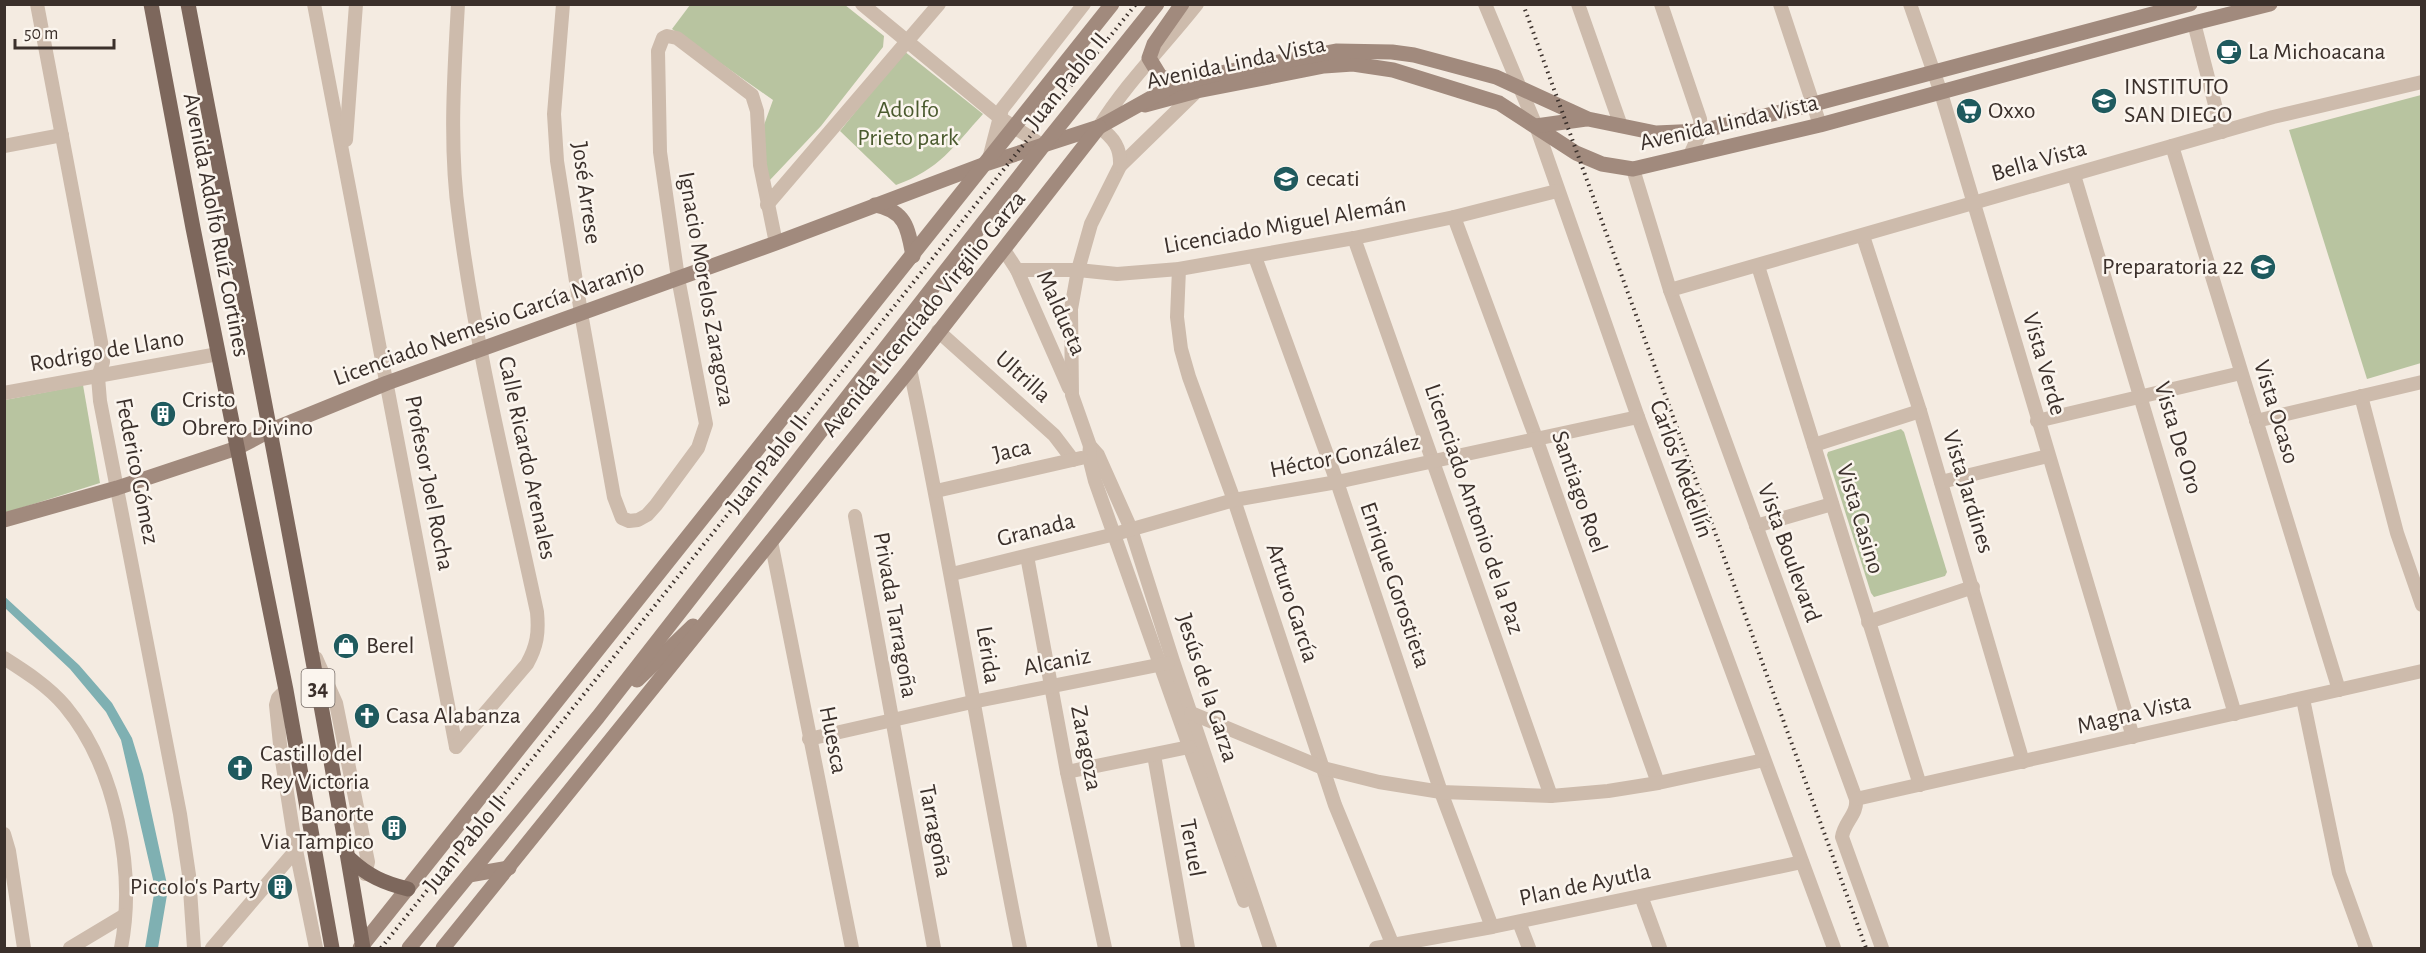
<svg xmlns="http://www.w3.org/2000/svg" width="2426" height="953" font-family="'Alegreya Sans',sans-serif">
	<style>
		.green { fill: #b8c4a0 }
		.water { fill: #7fb0b2 }
		.lines { fill: none; stroke-linecap: round; stroke-linejoin: round }
		.street { stroke: #cdbbac; stroke-width: 14 }
		.secondary { stroke: #a18a7d; stroke-width: 15 }
		.primary { stroke: #7d675c; stroke-width: 15 }
		.rail { stroke: #3b302b; stroke-width: 4; stroke-dasharray: 1.5 4.5; stroke-linecap: butt }
		.labels { text-anchor: middle; dominant-baseline: central; stroke-width: 5; stroke-linejoin: round; paint-order: stroke }
		.shield { fill: #fbf5ee; stroke: #756b66; stroke-width: 1.5 }
		.shield-label { font-size: 22px; font-weight: bold; fill: #3b302b }
		.poi-label { font-size: 24px; fill: #3b302b; stroke: #fbf5ee; text-anchor: start }
		.street-label { font-size: 24px; fill: #3b302b; stroke: #fbf5ee }
		.park-label { font-size: 24px; fill: #4a5a2e; stroke: #fbf5ee }
	</style>
	<rect width="100%" height="100%" fill="#f4ebe1"/>
	<!-- green -->
	<g class="green">
		<polygon points="690,5 845,5 884,36 883,47 821,126 769,181 766,178 764,125 773,100 672,29"/>
		<path d="M904,51L983,114C954,146 939,170 896,185L840,131Z"/>
		<polygon points="2421,95 2421,363 2367,379 2289,130"/>
		<polygon points="83,385 100,483 5,513 5,400"/>
		<polygon points="1901,429 1904,432 1947,572 1945,576 1874,597 1871,593 1827,455 1828,452"/>
	</g>
	<!-- water -->
	<polygon class="water" points="4,596 79,665 112,703 132,738 143,774 168,889 158,948 145,948 155,888 121,740 106,712 70,669 5,608"/>
	<g class="lines">
		<!-- street -->
		<g class="street">
			<polyline points="37,4 101,342 103,362 98,377 100,401 180,814 189,875 194,948"/>
			<polyline points="314,4 456,747"/>
			<polyline points="563,4 554,114 557,161 581,313 614,497 622,518 629,521 638,520 647,515 656,505 698,448 706,424 678,278 660,152 658,51 663,38 667,36 677,38 752,95 757,111 760,165 776,243"/>
			<polyline points="862,4 999,117 1043,146"/>
			<polyline points="1485,4 1536,126 1638,417 1834,948"/>
			<polyline points="1578,4 1621,126"/>
			<polyline points="1661,4 1700,119 1701,131 1690,155"/>
			<polyline points="1780,4 1820,125"/>
			<polyline points="1910,4 1941,93 2133,737"/>
			<polyline points="2194,23 2222,132"/>
			<polyline points="1197,91 1120,166 1091,224 1078,270 1071,309 1072,395 1090,446 1098,455 1131,529 1173,661 1270,948"/>
			<polyline points="346,140 356,4"/>
			<polyline points="4,146 62,135"/>
			<polyline points="2172,146 2339,690"/>
			<polyline points="989,159 1002,109 1084,4"/>
			<path d="M1120,166C1121,148 1114,138 1099,127C1127,82 1164,46 1197,4"/>
			<path d="M1633,169L1670,290L1856,799C1858,814 1844,822 1842,837L1882,948"/>
			<polyline points="2074,175 2235,714"/>
			<polyline points="767,205 939,4"/>
			<polyline points="1454,217 1536,438 1658,783"/>
			<polyline points="1863,236 1920,411 2023,762"/>
			<polyline points="1354,238 1551,796"/>
			<polyline points="1004,250 1017,270 1069,388"/>
			<polyline points="1255,257 1337,482 1441,792 1492,927"/>
			<polyline points="1758,266 1920,785"/>
			<polyline points="1179,269 1177,317 1181,349 1189,377 1234,500 1335,805 1394,948"/>
			<polyline points="1017,270 1078,270 1117,274 1179,269 1354,238 1454,217 1557,191"/>
			<polyline points="1670,290 2273,117 2422,82"/>
			<polyline points="938,331 1054,435 1073,460"/>
			<path d="M910,369C951,561 981,756 1020,948"/>
			<polyline points="4,393 218,354"/>
			<polyline points="2361,396 2397,533 2422,605"/>
			<polyline points="2037,421 2241,373"/>
			<polyline points="2256,421 2422,382"/>
			<polyline points="1814,445 1920,411"/>
			<polyline points="1090,446 1089,457 1095,481 1244,901"/>
			<polyline points="1941,482 2048,456"/>
			<polyline points="936,491 1081,458"/>
			<polyline points="855,516 934,948"/>
			<polyline points="1756,526 1832,504"/>
			<polyline points="771,541 852,948"/>
			<polyline points="1027,556 1067,772 1105,948"/>
			<polyline points="952,574 1115,534 1234,500 1337,482 1638,417"/>
			<polyline points="1868,622 1973,587"/>
			<path d="M4,658C26,672 48,686 65,706C116,767 136,871 121,948"/>
			<polyline points="316,658 336,703 368,862 365,874"/>
			<polyline points="286,690 278,698 276,705 281,754 296,850 316,948"/>
			<polyline points="2303,699 2339,873 2366,948"/>
			<polyline points="1191,713 1323,768 1379,782 1441,792 1551,796 1608,791 1658,783 1764,760"/>
			<polyline points="809,739 972,702 1168,663"/>
			<path d="M456,747L527,664C537,646 539,633 537,612C509,481 476,351 459,218C449,148 454,75 458,4"/>
			<polyline points="1154,755 1188,948"/>
			<polyline points="1067,772 1189,747"/>
			<polyline points="1856,799 2422,671"/>
			<polyline points="4,834 9,851 24,948"/>
			<polyline points="1641,896 1660,948"/>
			<polyline points="1519,922 1529,948"/>
			<polyline points="70,948 125,915"/>
			<polyline points="212,948 296,850"/>
			<polyline points="1376,948 1492,927 1802,862"/>
		</g>
		<!-- secondary -->
		<g class="secondary">
			<polyline points="1176,84 1160,76 1149,58 1154,44 1182,4"/>
			<polyline points="1145,105 1197,91 1324,66 1353,64 1393,70 1499,103 1576,153 1602,164 1633,169 1820,125 2194,23 2270,4"/>
			<polyline points="1536,126 1586,119"/>
			<path d="M875,205C906,211 908,228 913,256"/>
			<polyline points="4,520 117,488 237,448 269,431 387,383 776,243 988,163 1099,127 1176,84 1220,73 1336,51 1392,52 1414,55 1496,77 1588,119 1656,133 1701,131 1814,104 2190,4"/>
			<polyline points="637,680 693,626"/>
			<polyline points="469,875 509,868"/>
			<polyline points="360,948 1112,4"/>
			<polyline points="409,948 598,717 1043,146 1157,4"/>
			<polyline points="443,948 910,369 1099,127"/>
		</g>
		<!-- primary -->
		<g class="primary">
			<polyline points="151,4 193,228 286,690 332,948"/>
			<path d="M188,4C248,319 311,633 363,948"/>
			<path d="M350,859C368,876 384,883 408,889"/>
		</g>
		<!-- rail -->
		<g class="rail">
			<polyline points="1523,4 1866,948"/>
			<polyline points="381,948 1136,4"/>
		</g>
	</g>
	<!-- icons -->
	<defs>
		<g id="cafe-disc" transform="scale(1.35)"><circle r="9.5" fill="#1f5a5e" stroke="#fbf5ee"/><path d="M-5.5-4.5H6V0H3Q3 3.5 0 3.5H-2.5Q-5.5 3.5-5.5 0ZM3-3.2v2h1.7v-2ZM-6 4.5H4V6H-6Z" fill="#fff"/></g>
		<g id="school-disc" transform="scale(1.35)"><circle r="9.5" fill="#1f5a5e" stroke="#fbf5ee"/><path d="M0-5L7-2L0 1L-7-2ZM-4 1L0 2.5L4 1V4Q0 6-4 4Z" fill="#fff"/></g>
		<g id="supermarket-disc" transform="scale(1.35)"><circle r="9.5" fill="#1f5a5e" stroke="#fbf5ee"/><path d="M-6-5.5h2.5l.6 2H6L4.5 2H-2.5L-4.4-4H-6ZM-1.5 3.2a1.3 1.3 0 1 0 .1 0ZM3 3.2a1.3 1.3 0 1 0 .1 0Z" fill="#fff"/></g>
		<g id="university-disc" transform="scale(1.35)"><circle r="9.5" fill="#1f5a5e" stroke="#fbf5ee"/><path d="M0-5L7-2L0 1L-7-2ZM-4 1L0 2.5L4 1V4Q0 6-4 4Z" fill="#fff"/></g>
		<g id="building-disc" transform="scale(1.35)"><circle r="9.5" fill="#1f5a5e" stroke="#fbf5ee"/><path d="M-4-6H4V6H1V3H-1V6H-4ZM-2.5-4.3h1.7v1.8h-1.7ZM.8-4.3h1.7v1.8H.8ZM-2.5-1h1.7V.8h-1.7ZM.8-1h1.7V.8H.8Z" fill="#fff"/></g>
		<g id="shop-disc" transform="scale(1.35)"><circle r="9.5" fill="#1f5a5e" stroke="#fbf5ee"/><path d="M-5-2.5h2.3a2.7 3.5 0 0 1 5.4 0H5L5.5 6h-11ZM-1.5-2.5h3a1.5 2.3 0 0 0-3 0Z" fill="#fff"/></g>
		<g id="church-disc" transform="scale(1.35)"><circle r="9.5" fill="#1f5a5e" stroke="#fbf5ee"/><path d="M-1.2-6h2.4v3.5h3.3v2.4h-3.3V6h-2.4V-.1h-3.3v-2.4h3.3Z" fill="#fff"/></g>
	</defs>
	<g fill-rule="evenodd">
		<use href="#cafe-disc" x="2229" y="52"/>
		<use href="#school-disc" x="2104" y="101"/>
		<use href="#supermarket-disc" x="1969" y="111"/>
		<use href="#school-disc" x="1286" y="179"/>
		<use href="#university-disc" x="2263" y="267"/>
		<use href="#building-disc" x="163" y="414"/>
		<use href="#shop-disc" x="346" y="646"/>
		<use href="#church-disc" x="367" y="716"/>
		<use href="#church-disc" x="240" y="768"/>
		<use href="#building-disc" x="394" y="828"/>
		<use href="#building-disc" x="280" y="887"/>
	</g>
	<g class="labels">
		<!-- shield labels -->
		<rect class="shield" x="301.5" y="669" width="33" height="38" rx="4.5"/>
		<g class="shield-label">
			<text x="318" y="688">34</text>
		</g>
		<!-- poi labels -->
		<g class="poi-label">
			<text x="2248" y="52">La Michoacana</text>
			<text x="2124" y="87">INSTITUTO<tspan x="2124" dy="28">SAN DIEGO</tspan></text>
			<text x="1988" y="111">Oxxo</text>
			<text x="1306" y="179">cecati</text>
			<text x="2244" y="267" text-anchor="end">Preparatoria 22</text>
			<text x="182" y="400">Cristo<tspan x="182" dy="28">Obrero Divino</tspan></text>
			<text x="366" y="646">Berel</text>
			<text x="386" y="716">Casa Alabanza</text>
			<text x="260" y="754">Castillo del<tspan x="260" dy="28">Rey Victoria</tspan></text>
			<text x="374" y="814" text-anchor="end">Banorte<tspan x="374" dy="28">Via Tampico</tspan></text>
			<text x="260" y="887" text-anchor="end">Piccolo's Party</text>
		</g>
		<!-- street labels -->
		<g class="street-label">
			<text transform="translate(1236 63) rotate(-12)">Avenida Linda Vista</text>
			<text transform="translate(1067 81) rotate(-51)">Juan Pablo II</text>
			<text transform="translate(1729 123) rotate(-13)">Avenida Linda Vista</text>
			<text transform="translate(2039 161) rotate(-16)">Bella Vista</text>
			<text transform="translate(586 193) rotate(82)">José Arrese</text>
			<text transform="translate(216 225) rotate(79)">Avenida Adolfo Ruíz Cortines</text>
			<text transform="translate(1285 225) rotate(-10)">Licenciado Miguel Alemán</text>
			<text transform="translate(706 289) rotate(80)">Ignacio Morelos Zaragoza</text>
			<text transform="translate(1061 313) rotate(66)">Maldueta</text>
			<text transform="translate(924 314) rotate(-51)">Avenida Licenciado Virgilio Garza</text>
			<text transform="translate(489 323) rotate(-20)">Licenciado Nemesio García Naranjo</text>
			<text transform="translate(107 351) rotate(-10)">Rodrigo de Llano</text>
			<text transform="translate(2044 364) rotate(74)">Vista Verde</text>
			<text transform="translate(1023 377) rotate(42)">Ultrilla</text>
			<text transform="translate(2276 412) rotate(73)">Vista Ocaso</text>
			<text transform="translate(2178 438) rotate(73)">Vista De Oro</text>
			<text transform="translate(1012 451) rotate(-13)">Jaca</text>
			<text transform="translate(1345 456) rotate(-11)">Héctor González</text>
			<text transform="translate(527 458) rotate(78)">Calle Ricardo Arenales</text>
			<text transform="translate(767 464) rotate(-52)">Juan Pablo II</text>
			<text transform="translate(1681 469) rotate(70)">Carlos Medellín</text>
			<text transform="translate(137 471) rotate(79)">Federico Gómez</text>
			<text transform="translate(429 483) rotate(79)">Profesor Joel Rocha</text>
			<text transform="translate(1579 492) rotate(71)">Santiago Roel</text>
			<text transform="translate(1968 492) rotate(73)">Vista Jardines</text>
			<text transform="translate(1474 509) rotate(71)">Licenciado Antonio de la Paz</text>
			<text transform="translate(1860 519) rotate(73)">Vista Casino</text>
			<text transform="translate(1036 530) rotate(-14)">Granada</text>
			<text transform="translate(1789 553) rotate(70)">Vista Boulevard</text>
			<text transform="translate(1395 585) rotate(71)">Enrique Gorostieta</text>
			<text transform="translate(1292 603) rotate(72)">Arturo García</text>
			<text transform="translate(895 615) rotate(80)">Privada Tarragoña</text>
			<text transform="translate(988 655) rotate(81)">Lérida</text>
			<text transform="translate(1057 662) rotate(-11)">Alcaniz</text>
			<text transform="translate(1207 688) rotate(72)">Jesús de la Garza</text>
			<text transform="translate(2134 714) rotate(-13)">Magna Vista</text>
			<text transform="translate(833 740) rotate(79)">Huesca</text>
			<text transform="translate(1086 748) rotate(79)">Zaragoza</text>
			<text transform="translate(935 831) rotate(79)">Tarragoña</text>
			<text transform="translate(465 844) rotate(-51)">Juan Pablo II</text>
			<text transform="translate(1192 848) rotate(80)">Teruel</text>
			<text transform="translate(1585 885) rotate(-12)">Plan de Ayutla</text>
		</g>
		<!-- park labels -->
		<g class="park-label">
			<text x="908" y="110">Adolfo<tspan x="908" dy="28">Prieto park</tspan></text>
		</g>
	</g>
	<!-- border -->
	<rect width="2426" height="953" fill="none" stroke="#3b302b" stroke-width="12"/>
	<!-- scale -->
	<path d="M15 39v9h99v-9" fill="none" stroke="#3b302b" stroke-width="3"/>
	<text x="24" y="39" font-size="18" fill="#3b302b" stroke="#fbf5ee" stroke-width="4.5" paint-order="stroke">50 m</text>
</svg>
